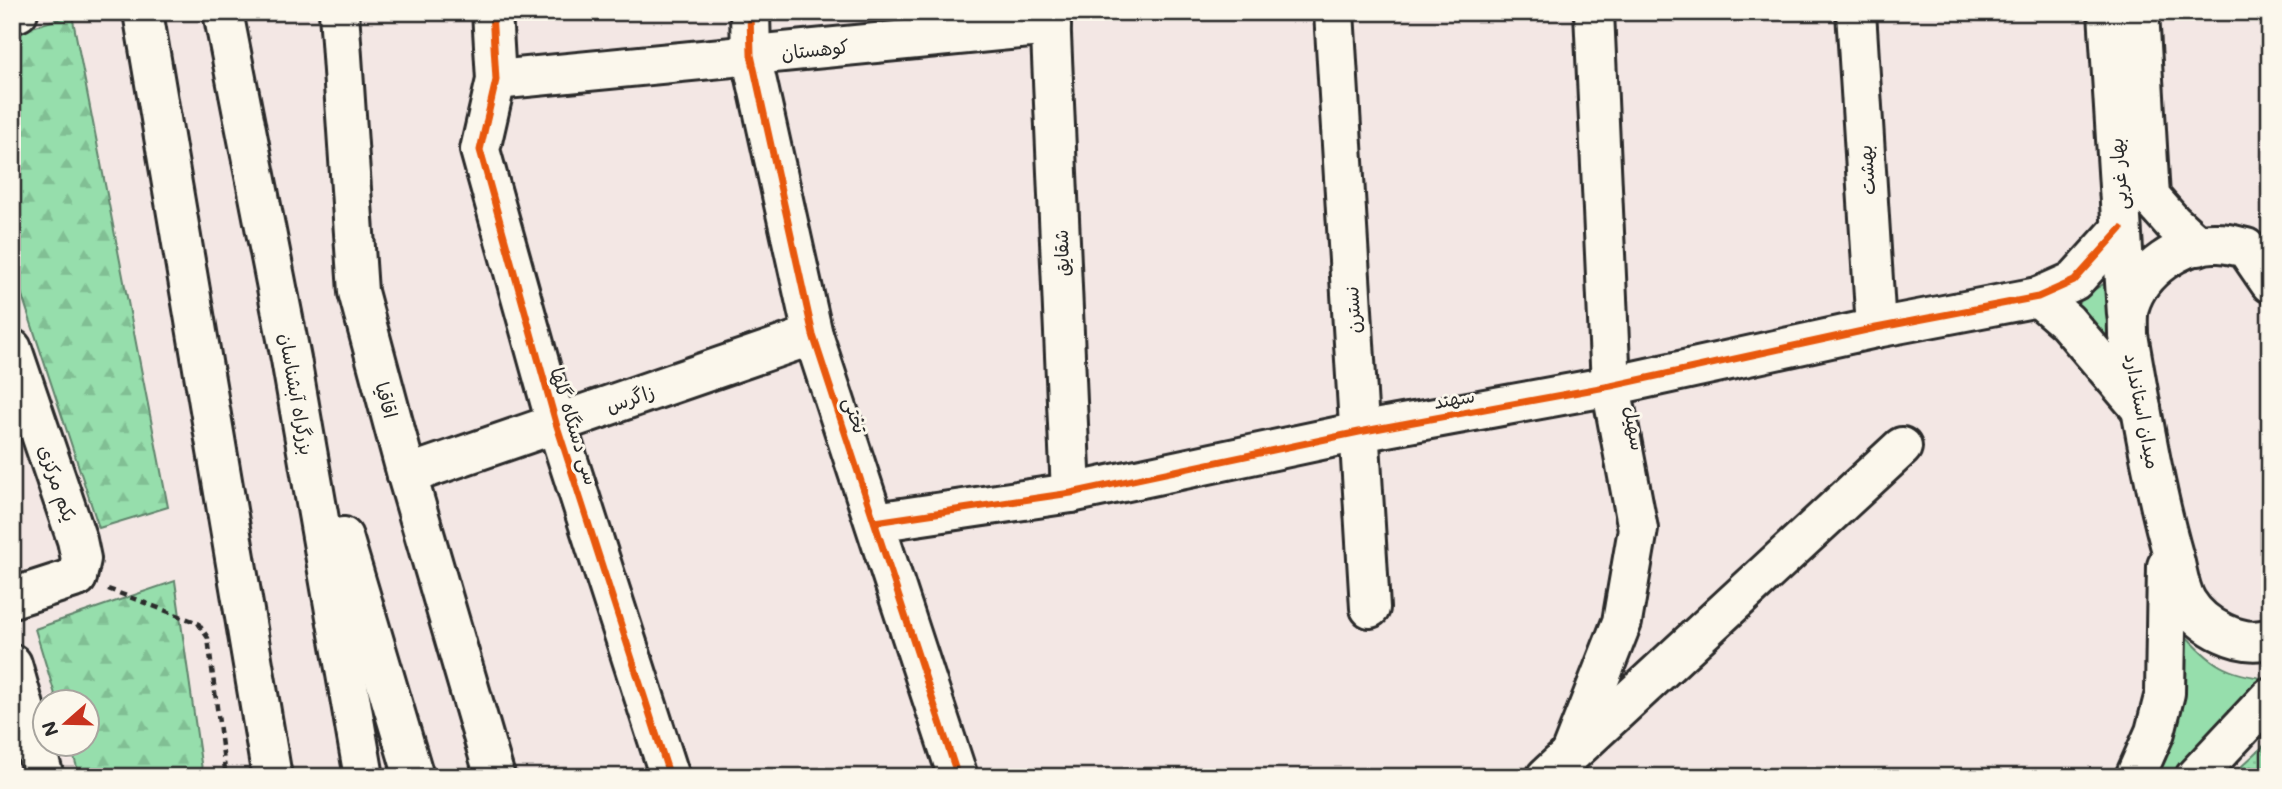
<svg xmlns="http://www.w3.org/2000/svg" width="2282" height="789" font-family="Mali,'Playpen Sans Arabic',sans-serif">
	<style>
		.green { fill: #96deac; stroke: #60846c; stroke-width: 2 }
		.forest { fill: url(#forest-firs); stroke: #60846c; stroke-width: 2 }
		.park { fill: url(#park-dots); stroke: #60846c; stroke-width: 2 }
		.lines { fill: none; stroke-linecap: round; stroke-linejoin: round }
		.street-casing { stroke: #2b2b2b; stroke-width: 44 }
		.secondary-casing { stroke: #2b2b2b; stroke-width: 44 }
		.highway-casing { stroke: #2b2b2b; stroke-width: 44 }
		.path { stroke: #2b2b2b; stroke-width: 4.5; stroke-dasharray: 7 5; stroke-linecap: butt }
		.street { stroke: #fbf7ec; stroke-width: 38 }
		.secondary { stroke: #fbf7ec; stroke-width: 38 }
		.highway { stroke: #fbf7ec; stroke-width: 38 }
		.cycleway-casing { stroke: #fbf7ec; stroke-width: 11 }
		.cycleway { stroke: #e8590c; stroke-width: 7 }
		.labels { text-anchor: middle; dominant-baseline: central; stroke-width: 6; stroke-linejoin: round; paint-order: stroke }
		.street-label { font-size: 19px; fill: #2b2b2b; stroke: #fbf7ec }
	</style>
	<defs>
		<pattern id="forest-firs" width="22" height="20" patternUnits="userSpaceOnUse" patternTransform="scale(1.75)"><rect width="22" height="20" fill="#96deac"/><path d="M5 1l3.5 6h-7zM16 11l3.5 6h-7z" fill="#81bf94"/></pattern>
		<pattern id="park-dots" width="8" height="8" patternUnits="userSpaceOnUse" patternTransform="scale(1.75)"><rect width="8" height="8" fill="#96deac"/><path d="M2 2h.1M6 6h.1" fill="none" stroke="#81bf94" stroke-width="1.8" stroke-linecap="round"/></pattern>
	</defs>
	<rect width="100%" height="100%" fill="#f3e7e4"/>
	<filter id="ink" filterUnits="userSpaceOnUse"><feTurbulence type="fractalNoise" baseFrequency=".0143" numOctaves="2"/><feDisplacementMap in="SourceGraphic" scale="14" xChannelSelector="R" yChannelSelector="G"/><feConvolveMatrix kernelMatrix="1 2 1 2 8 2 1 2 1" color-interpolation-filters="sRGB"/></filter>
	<g filter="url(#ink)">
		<!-- green -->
		<g class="green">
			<polygon points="2110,280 2111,354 2073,303"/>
			<path d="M2182,632C2213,665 2224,674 2270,679L2182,777H2153Z"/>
		</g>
		<!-- forest -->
		<g class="forest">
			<polygon points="72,15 168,507 99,528 12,265 12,33"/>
			<polygon points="175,581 203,777 80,777 70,744 88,744 88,702 57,701 35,629"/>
		</g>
		<!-- park -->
		<polygon class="park" points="2270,740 2270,777 2230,777"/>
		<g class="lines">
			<!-- street casing -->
			<g class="street-casing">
				<g id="street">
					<polyline points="339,12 358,292 407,475 495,777"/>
					<polyline points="492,12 496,80 480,150 556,423 670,777"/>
					<polyline points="750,12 751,55 813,335 958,777"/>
					<polyline points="1050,12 1071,493"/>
					<polyline points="1334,12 1370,608"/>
					<polyline points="1856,12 1876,328"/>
					<polyline points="496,80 1051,26"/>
					<polyline points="2038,297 2067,322 2141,409"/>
					<polyline points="12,349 77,540 81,559 77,577"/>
					<polyline points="407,475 813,335"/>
					<polyline points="875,522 1071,493 1359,432 1611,386 1876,328 2038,297 2074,281 2121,229"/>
					<polyline points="12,664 44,777"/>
					<polyline points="1570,754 1622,622 1638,529 1611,386 1594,12"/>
					<polyline points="1546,777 1902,447"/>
				</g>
			</g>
			<!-- secondary casing -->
			<g class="secondary-casing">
				<g id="secondary">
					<polyline points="2108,12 2127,314"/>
					<polyline points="2139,12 2150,197 2173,223 2198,246"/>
					<polyline points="12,14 18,12"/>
					<path d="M2270,283L2246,248C2237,246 2227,243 2218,243C2181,241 2139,271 2129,307C2127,316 2128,326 2128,335C2141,408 2153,484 2173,555C2177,569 2179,589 2187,602C2202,627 2241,648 2270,638"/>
					<polyline points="12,598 77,577"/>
					<polyline points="2135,777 2155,732 2165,693 2167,566"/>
					<polyline points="2195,777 2270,697"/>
				</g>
			</g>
			<!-- highway casing -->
			<g class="highway-casing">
				<g id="highway">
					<polyline points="143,12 272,777"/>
					<polyline points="223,12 291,359 364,777"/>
					<polyline points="343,537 414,777"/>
				</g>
			</g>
			<!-- path -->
			<polyline class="path" points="108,589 198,623 208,638 226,777"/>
			<!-- street -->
			<use href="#street" class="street"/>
			<!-- secondary -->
			<use href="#secondary" class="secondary"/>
			<!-- highway -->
			<use href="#highway" class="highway"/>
			<!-- cycleway casing -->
			<g class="cycleway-casing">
				<g id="cycleway">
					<polyline points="492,12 496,80 480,150 556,423 670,777"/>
					<polyline points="750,12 751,55 813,335 958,777"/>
					<polyline points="875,522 1071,493 1359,432 1611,386 1876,328 2038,297 2074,281 2121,229"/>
				</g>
			</g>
			<!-- cycleway -->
			<use href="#cycleway" class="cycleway"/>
		</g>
	</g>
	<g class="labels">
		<!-- street labels -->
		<g class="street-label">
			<text transform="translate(815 49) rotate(-6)">کوهستان</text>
			<text transform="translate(1866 170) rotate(-94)">بهشت</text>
			<text transform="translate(2118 174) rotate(-94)">بهار غربی</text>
			<text transform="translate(1061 253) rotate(-92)">شقایق</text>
			<text transform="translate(1352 310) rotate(-93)">نسترن</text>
			<text transform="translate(297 394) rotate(80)">بزرگراه آبشناسان</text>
			<text transform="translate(630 398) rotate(-19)">زاگرس</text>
			<text transform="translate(1454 398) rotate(-10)">سهند</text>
			<text transform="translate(387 400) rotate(75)">اقاقیا</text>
			<text transform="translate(2143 411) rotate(79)">میدان استاندارد</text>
			<text transform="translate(856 415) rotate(72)">تختی</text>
			<text transform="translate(575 426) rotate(73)">سی دستگاه گلها</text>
			<text transform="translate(1635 428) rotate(80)">سهیل</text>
			<text transform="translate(58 483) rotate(71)">یکم مرکزی</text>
		</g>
	</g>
	<!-- margin -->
	<rect width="2282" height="789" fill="none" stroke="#fbf7ec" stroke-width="42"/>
	<rect x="21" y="21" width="2240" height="747" fill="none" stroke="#2b2b2b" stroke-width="2.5" filter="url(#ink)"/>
	<!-- north arrow -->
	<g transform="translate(66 723) rotate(250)"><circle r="33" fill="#fbf7ec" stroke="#a8a59f" stroke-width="2"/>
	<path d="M0-5L12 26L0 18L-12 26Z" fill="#c8321e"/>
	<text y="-10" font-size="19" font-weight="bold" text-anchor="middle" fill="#2b2b2b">N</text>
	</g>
</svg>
